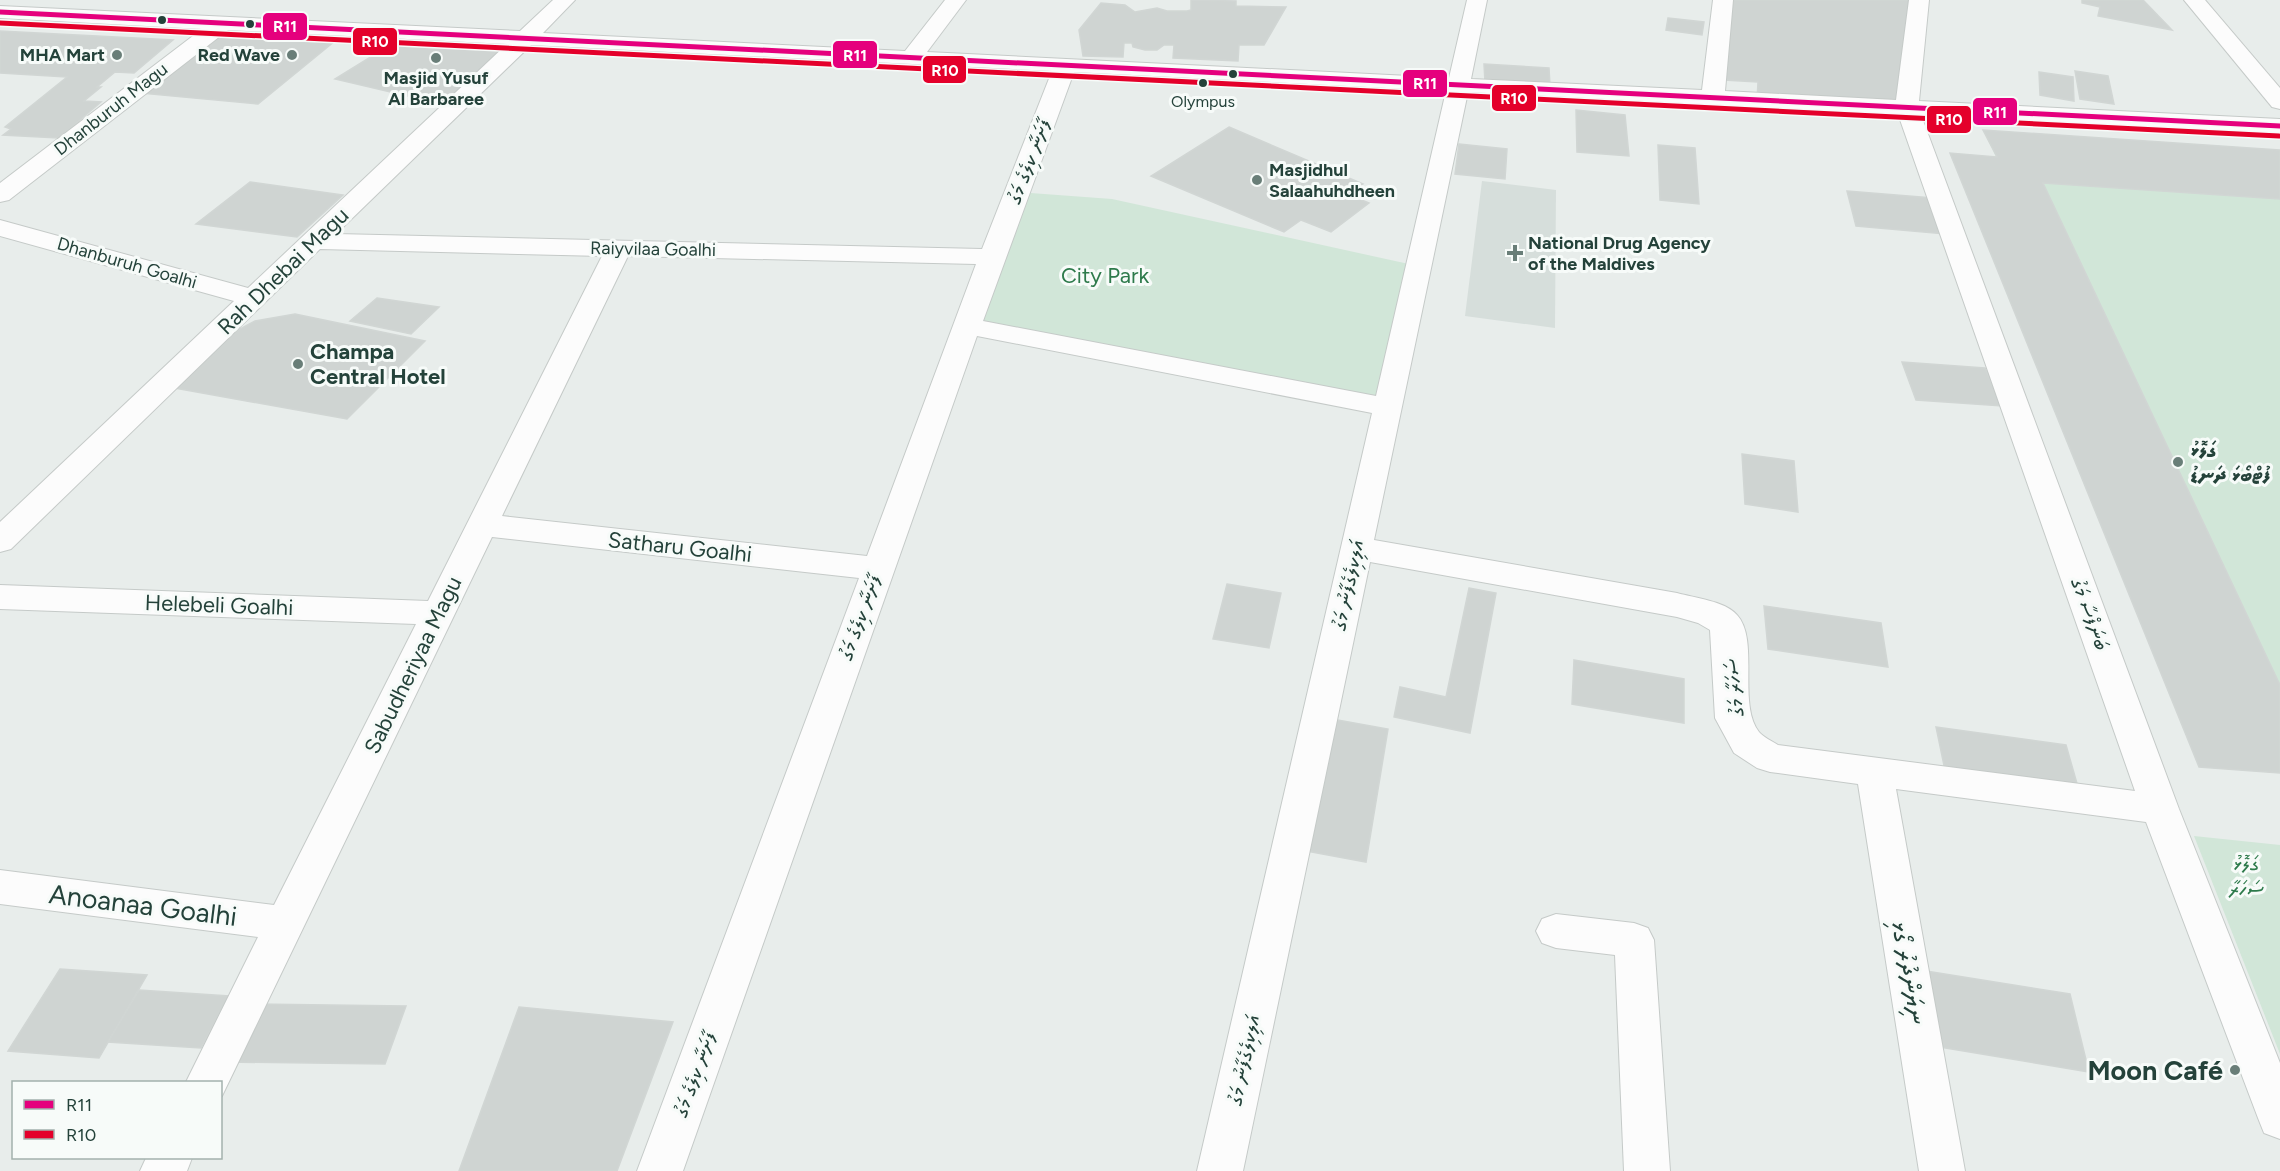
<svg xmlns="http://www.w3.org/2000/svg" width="2280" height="1171" font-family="Figtree,'Noto Sans Thaana',sans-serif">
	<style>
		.built { fill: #d6dedb }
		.green { fill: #d1e6d8 }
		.building { fill: #cfd4d2; stroke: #d1d6d4; stroke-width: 1.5 }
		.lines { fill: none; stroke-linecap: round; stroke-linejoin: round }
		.minor-casing { stroke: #c5cac8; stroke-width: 2 }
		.minor { fill: #fcfcfc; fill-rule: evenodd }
		.bus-1-casing { stroke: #f7fbf9; stroke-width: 8 }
		.bus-2-casing { stroke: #f7fbf9; stroke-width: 8 }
		.bus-1 { stroke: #e5007d; stroke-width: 5 }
		.bus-2 { stroke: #e4002b; stroke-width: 5 }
		.bus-dot { fill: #24423a; stroke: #f7fbf9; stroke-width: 2 }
		.poi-dot { fill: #697e78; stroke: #f7fbf9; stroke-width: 2 }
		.labels { text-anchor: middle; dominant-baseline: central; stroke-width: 6; stroke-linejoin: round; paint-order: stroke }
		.far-bus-label { font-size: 16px; fill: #24423a; stroke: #f7fbf9 }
		.far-poi-label { font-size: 18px; font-weight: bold; fill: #24423a; stroke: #f7fbf9; text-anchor: end }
		.far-street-label { font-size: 18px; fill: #24423a; stroke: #f7fbf9 }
		.street-label { font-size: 22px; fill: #24423a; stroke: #f7fbf9 }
		.park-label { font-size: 22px; fill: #2d7a4b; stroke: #f7fbf9 }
		.poi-label { font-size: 22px; font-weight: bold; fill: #24423a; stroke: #f7fbf9; text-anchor: start }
		.near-street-label { font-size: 27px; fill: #24423a; stroke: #f7fbf9 }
		.near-poi-label { font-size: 27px; font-weight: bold; fill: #24423a; stroke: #f7fbf9; text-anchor: end }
		.line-badge { stroke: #f7fbf9; stroke-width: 2 }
		.badge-label { font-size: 16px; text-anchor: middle; font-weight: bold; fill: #fff }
	</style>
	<rect width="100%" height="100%" fill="#e8edeb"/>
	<!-- built -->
	<polygon class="built" points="1482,181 1556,190 1555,328 1465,316"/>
	<!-- green -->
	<g class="green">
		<polygon points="1983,130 2280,150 2280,773 2199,767 1950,153 1996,157"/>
		<polygon points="1017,192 1112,199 1418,266 1387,407 968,326"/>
		<polygon points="2194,836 2280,845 2280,1054"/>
	</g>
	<!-- building -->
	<g class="building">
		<polygon points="1191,0 1236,1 1236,6 1286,7 1264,45 1239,45 1238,61 1173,58 1174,45 1164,45 1157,50 1145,50 1133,47 1132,43 1124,43 1123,57 1083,56 1079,30 1101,3 1125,5 1135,12 1157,8 1167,11 1187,11 1191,10"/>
		<polygon points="1733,0 1910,0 1900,106 1757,100 1758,82 1724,80"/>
		<polygon points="2082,0 2143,0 2172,30 2098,16 2100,7 2082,3"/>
		<polygon points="1668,18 1704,22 1702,35 1666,30"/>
		<polygon points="0,31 173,40 134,73 115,72 97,87 101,87 84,101 101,102 59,138 3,135 11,129 5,127 67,77 0,73"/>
		<polygon points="411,32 524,38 454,107 335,79"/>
		<polygon points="246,33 336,40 258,104 140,93 195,49 218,38"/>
		<polygon points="1484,64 1549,68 1550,86 1485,82"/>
		<polygon points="2075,71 2108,76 2114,104 2080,99"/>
		<polygon points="2039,72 2073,77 2074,101 2040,95"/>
		<polygon points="1576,110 1625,115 1629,156 1577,152"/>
		<polygon points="1229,127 1363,184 1349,195 1369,203 1331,232 1301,220 1284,232 1151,176"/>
		<polygon points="1983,130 2280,150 2280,199 2043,183 2280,685 2280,773 2199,767 1950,153 1997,157"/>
		<polygon points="1459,144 1507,149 1505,179 1455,174"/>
		<polygon points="1658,145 1695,148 1699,204 1660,200"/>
		<polygon points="250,182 343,195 297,237 196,224"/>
		<polygon points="1847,191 1933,198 1945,234 1856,226"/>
		<polygon points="377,298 439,307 411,334 350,321"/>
		<polygon points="295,314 425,341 347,419 169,387 221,339 255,321"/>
		<polygon points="1902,362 1985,368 2002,406 1916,400"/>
		<polygon points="1742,454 1794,461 1798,512 1745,504"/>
		<polygon points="1227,584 1281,593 1269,648 1213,639"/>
		<polygon points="1469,588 1496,593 1470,733 1394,717 1400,687 1446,697"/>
		<polygon points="1764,606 1881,623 1888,667 1768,649"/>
		<polygon points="1574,660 1684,679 1684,723 1572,704"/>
		<polygon points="1321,717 1388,729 1366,862 1295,849"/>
		<polygon points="1936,727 2066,745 2080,794 1946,775"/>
		<polygon points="60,969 147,975 99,1058 8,1051"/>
		<polygon points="1926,971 2070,994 2089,1072 1940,1047"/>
		<polygon points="139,990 229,996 201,1048 108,1042"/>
		<polygon points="252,1004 406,1006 385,1064 225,1062"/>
		<polygon points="519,1007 673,1022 617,1171 459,1171"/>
	</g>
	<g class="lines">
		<!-- minor casing -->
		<g class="minor-casing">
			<g id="minor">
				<path d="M553,0H575L543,33L905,51L945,0H966L927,52L1449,78L1467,0H1487L1471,79L1702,90L1713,0H1733L1725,91L1896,100L1909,0H1929L1919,101L2280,119V133L1921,115L2179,809L2280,1063V1139L2264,1133L2258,1118L2146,822L1896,789L1965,1171H1919L1858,784L1770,772L1757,768L1734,753L1715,718L1710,630L1698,623L1677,617L1370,562L1243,1171H1197L1372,413L977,336L683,1171H637L859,578L492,537L222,1096L220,1097V1082H186L258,937L0,904V870L274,905L416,624L0,609V585L428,601L602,256L320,249L11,549L0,552V522L234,301L0,236V220L248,288L507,44L228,30L9,200L0,202V183L202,29L0,18V6L520,31ZM531,45L1052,71L982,249L336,234ZM1074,72L1446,91L1376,396L983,321ZM1468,92L1898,114L2135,791L1778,745C1772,741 1763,737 1759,732C1737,704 1760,640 1737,615C1725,601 1695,598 1677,593L1374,540ZM628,256L976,264L867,556L502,516Z"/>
				<polygon points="2184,0 2205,0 2280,88 2280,109 2272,107"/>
				<polygon points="1556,914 1634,923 1648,928 1654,940 1670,1171 1624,1171 1615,955 1556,948 1542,943 1536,931 1542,919"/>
				<polygon points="146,1158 192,1158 187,1171 140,1171"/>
			</g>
		</g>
		<!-- minor -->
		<use href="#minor" class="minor"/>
		<!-- bus-1 casing -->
		<g class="bus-1-casing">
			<polyline id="bus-1" points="0,12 2280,126"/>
		</g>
		<!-- bus-2 casing -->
		<g class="bus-2-casing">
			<polyline id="bus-2" points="0,23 2279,136"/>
		</g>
		<!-- bus-1 -->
		<use href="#bus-1" class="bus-1"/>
		<!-- bus-2 -->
		<use href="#bus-2" class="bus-2"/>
	</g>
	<!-- markers -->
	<g class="bus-dot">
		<circle cx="162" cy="20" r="5"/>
		<circle cx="250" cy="24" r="5"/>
		<circle cx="1233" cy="74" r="5"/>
		<circle cx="1203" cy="83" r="5"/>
	</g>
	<g class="poi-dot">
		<circle cx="117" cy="55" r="6"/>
		<circle cx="292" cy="55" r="6"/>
		<circle cx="436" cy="58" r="6"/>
		<circle cx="1257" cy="180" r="6"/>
		<path d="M1512 244h6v6h6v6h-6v6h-6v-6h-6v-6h6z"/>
		<circle cx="298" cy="364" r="6"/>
		<circle cx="2178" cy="462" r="6"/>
		<circle cx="2235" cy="1070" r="6"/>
	</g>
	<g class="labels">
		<!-- far-bus labels -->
		<g class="far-bus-label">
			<text x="1203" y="101">Olympus</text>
		</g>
		<!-- far-poi labels -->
		<g class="far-poi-label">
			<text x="105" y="55">MHA Mart</text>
			<text x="280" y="55">Red Wave</text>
			<text x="436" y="78" text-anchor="middle">Masjid Yusuf<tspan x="436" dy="21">Al Barbaree</tspan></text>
			<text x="1269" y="170" text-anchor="start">Masjidhul<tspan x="1269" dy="21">Salaahuhdheen</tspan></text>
			<text x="1528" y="243" text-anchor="start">National Drug Agency<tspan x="1528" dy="21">of the Maldives</tspan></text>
		</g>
		<!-- far-street labels -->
		<g class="far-street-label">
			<text transform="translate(111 109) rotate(-38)">Dhanburuh Magu</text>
			<text transform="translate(653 249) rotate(1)">Raiyvilaa Goalhi</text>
			<text transform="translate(127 263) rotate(16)">Dhanburuh Goalhi</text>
		</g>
		<!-- street labels -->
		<g class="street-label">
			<text transform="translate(1029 161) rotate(-69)">ފާށަނާ ކިލެގެ މަގު</text>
			<text transform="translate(283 271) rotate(-44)">Rah Dhebai Magu</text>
			<text transform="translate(680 547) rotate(6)">Satharu Goalhi</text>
			<text transform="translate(1348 585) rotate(-78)">އަލިކިލެގެފާނު މަގު</text>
			<text transform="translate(219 605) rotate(2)">Helebeli Goalhi</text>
			<text transform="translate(2090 614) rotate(70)">ބަނަފްސާ މަގު</text>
			<text transform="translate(860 617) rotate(-70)">ފާށަނާ ކިލެގެ މަގު</text>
			<text transform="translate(413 665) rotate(-64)">Sabudheriyaa Magu</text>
			<text transform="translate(1734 688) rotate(-96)">ސަހަރާ މަގު</text>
			<text transform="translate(1244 1060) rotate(-78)">އަލިކިލެގެފާނު މަގު</text>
			<text transform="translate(695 1074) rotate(-70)">ފާށަނާ ކިލެގެ މަގު</text>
		</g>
		<!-- park labels -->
		<g class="park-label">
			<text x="1105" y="275">City Park</text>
			<text x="2246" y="863">ގަލޮޅު<tspan x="2246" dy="25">ސަހަރާ</tspan></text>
		</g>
		<!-- poi labels -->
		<g class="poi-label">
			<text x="310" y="351">Champa<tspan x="310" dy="25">Central Hotel</tspan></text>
			<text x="2190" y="449">ގަލޮޅު<tspan x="2190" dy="25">ފުޓްބޯޅަ ދަނޑު</tspan></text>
		</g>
		<!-- near-street labels -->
		<g class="near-street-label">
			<text transform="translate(143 905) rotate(7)">Anoanaa Goalhi</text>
			<text transform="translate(1909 972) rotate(80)">ނިޔަންދުރު ގޯޅި</text>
		</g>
		<!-- near-poi labels -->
		<g class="near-poi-label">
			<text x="2223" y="1070">Moon Café</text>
		</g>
	</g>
	<g class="line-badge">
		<rect x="262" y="12" width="46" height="29" rx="6" fill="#e5007d"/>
		<rect x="352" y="27" width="46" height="29" rx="6" fill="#e4002b"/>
		<rect x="832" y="40" width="46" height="29" rx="6" fill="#e5007d"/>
		<rect x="922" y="55" width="45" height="29" rx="6" fill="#e4002b"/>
		<rect x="1402" y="69" width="46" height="29" rx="6" fill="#e5007d"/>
		<rect x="1491" y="84" width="46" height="28" rx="6" fill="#e4002b"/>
		<rect x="1972" y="97" width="46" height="29" rx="6" fill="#e5007d"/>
		<rect x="1926" y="105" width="46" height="29" rx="6" fill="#e4002b"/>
	</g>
	<g class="badge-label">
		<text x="285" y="32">R11</text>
		<text x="375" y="47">R10</text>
		<text x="855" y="61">R11</text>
		<text x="945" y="76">R10</text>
		<text x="1425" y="89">R11</text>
		<text x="1514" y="104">R10</text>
		<text x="1995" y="118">R11</text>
		<text x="1949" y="125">R10</text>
	</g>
	<!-- legend -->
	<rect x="12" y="1081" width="210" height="78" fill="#f7fbf9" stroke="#a3b1ad" stroke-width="1.5"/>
	<rect x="24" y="1100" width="30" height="9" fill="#e5007d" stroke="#a3b1ad" stroke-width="1.5"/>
	<text x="66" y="1111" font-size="18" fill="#24423a">R11</text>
	<rect x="24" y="1130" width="30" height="9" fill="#e4002b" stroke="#a3b1ad" stroke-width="1.5"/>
	<text x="66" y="1141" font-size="18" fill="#24423a">R10</text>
</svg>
